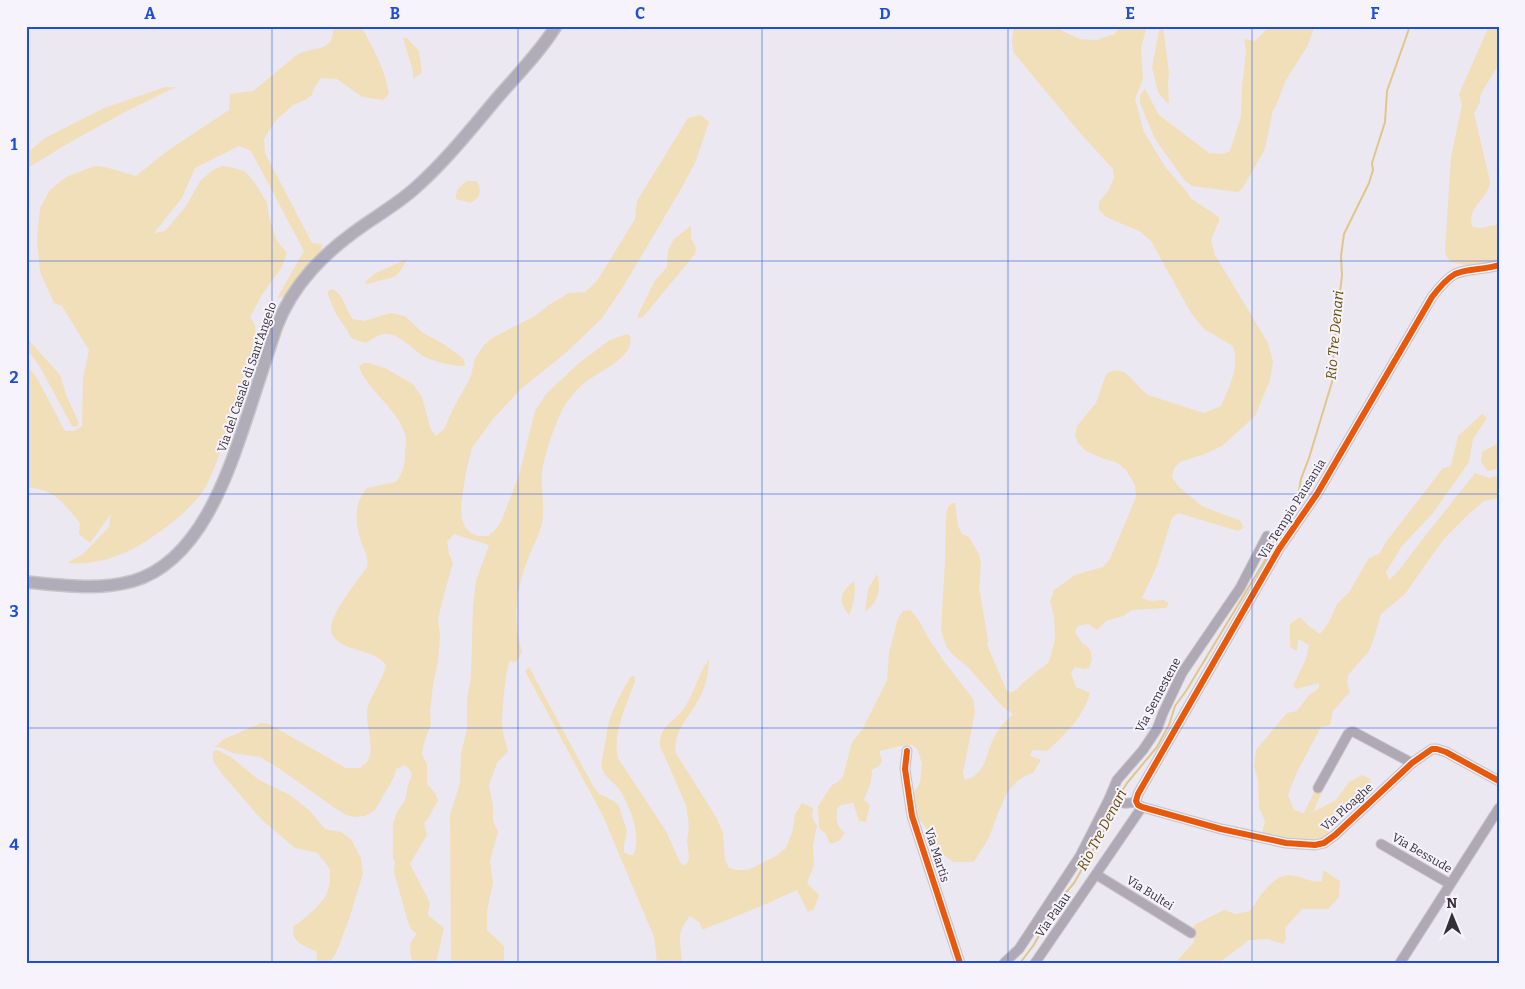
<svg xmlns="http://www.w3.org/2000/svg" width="1525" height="989" font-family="Bitter,serif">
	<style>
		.green { fill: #f1dfb9 }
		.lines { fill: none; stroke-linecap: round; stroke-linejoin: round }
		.stream { stroke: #dfc68a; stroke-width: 2 }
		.minor-casing { stroke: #c7c4cb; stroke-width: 11 }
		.major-casing { stroke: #c7c4cb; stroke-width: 14 }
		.minor { stroke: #aea9b5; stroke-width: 9 }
		.major { stroke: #b0acb8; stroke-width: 11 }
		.cycleway-casing { stroke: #f7f3fd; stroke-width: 9 }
		.cycleway { stroke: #e8590c; stroke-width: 6 }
		.grid { fill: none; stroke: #1d4ed8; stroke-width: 1; stroke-opacity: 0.55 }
		.labels { text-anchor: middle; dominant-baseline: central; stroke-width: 4; stroke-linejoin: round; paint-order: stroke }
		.street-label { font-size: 12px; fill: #333037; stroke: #f7f3fd }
		.water-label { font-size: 14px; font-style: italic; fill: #644d02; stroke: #f7f3fd }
		.neatline { fill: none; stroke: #1d4ed8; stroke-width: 2 }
		.grid-label { font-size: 16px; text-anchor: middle; font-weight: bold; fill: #1d4ed8 }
	</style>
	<rect width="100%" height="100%" fill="#ece8f1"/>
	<!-- green -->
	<g class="green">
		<path d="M333,26H361C373,48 385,69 389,94L383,100L362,97L337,79L321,78L314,88L312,95L305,100L293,105L276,120L264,139L265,153L312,243L322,244V249L283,297L277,298L304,251L251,151L239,146L195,168L182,198L154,233L165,231L186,206L201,180L213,170L222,166L234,168L246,172L255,183L267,203L269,217L277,241L287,253L282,267L262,295L250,317L255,325L256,336C247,365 238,394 229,423C222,445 214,476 201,494C185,514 165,529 143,543C121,557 93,566 67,563L83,554L109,527L111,514L90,543L79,534L80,523C64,504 53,487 26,488V364L37,378L65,431H74L82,426L83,379L89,350L62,306L54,303L40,272L37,239L40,208L50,190L66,177L95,166L105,167L136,176L170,149L229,110L230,94L253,91L298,54C315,46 335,53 333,26Z"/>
		<path d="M1014,26H1059L1062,31L1080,39L1096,40L1115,34L1119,26H1147L1141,48L1143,79L1135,99L1144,132L1166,168L1187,192L1190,198L1219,217V221L1211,240L1215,255L1268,343L1273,362L1270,380L1255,416L1222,446L1205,454L1180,462L1174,468L1172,477L1178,486L1202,506L1241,521L1243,528L1238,531L1178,513L1172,518L1157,566L1142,598L1151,601L1163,600L1169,603L1166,608L1132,610L1123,616L1106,621L1097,630L1088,624L1078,626L1075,632L1082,643L1088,647L1091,652L1092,660L1089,668L1083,669L1075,667L1071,673L1076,687L1090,693C1083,717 1066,734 1047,751L1032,750L1030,756L1041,760L1033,773C1005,781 1000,811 990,835C986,844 979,853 974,862H953L936,849L923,823L912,813L910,799L920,783L922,763L917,749L912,745C901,745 890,749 879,751L882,761L879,766L872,770L871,782L864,800L870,805L866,822L859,821L853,803L841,805L837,809C836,820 836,826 845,833L839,841L830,844L826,834L819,828L818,806L832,785L838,782L843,777L852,742L862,730L887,680L889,653L898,618L903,611L910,610L918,619L929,639L943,660L973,699L975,712L963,773L965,780C989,773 985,750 997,732C1001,726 1007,720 1013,714L1003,707L967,666L953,655L946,646L941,630L945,560L946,515L948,507L952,503H955L958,526L962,534L969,537L979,554L981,564L979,587L988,640L987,645L1007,691L1012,692L1016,690L1025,681L1049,662L1055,639L1054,616L1050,602L1054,590L1075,575L1103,567L1110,559L1136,497L1135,485L1126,470L1116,462L1104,459L1086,451L1078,443L1075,436L1077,426L1096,403L1106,374C1126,362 1133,384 1148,395L1204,413L1221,406C1229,386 1240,368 1233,346L1204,329L1191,313L1151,241L1141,232L1106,217L1099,210V202L1108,191L1114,178L1113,169L1081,134L1014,53L1012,42Z"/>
		<polygon points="1160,26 1163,26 1169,73 1168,83 1169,102 1167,103 1158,92 1152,67"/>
		<polygon points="1270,26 1315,26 1308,45 1285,82 1276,106 1273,110 1265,149 1242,189 1238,192 1192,186 1185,181 1155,139 1140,103 1140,95 1145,89 1159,115 1209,153 1223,154 1230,151 1241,116 1242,88 1246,51 1244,39 1255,41"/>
		<path d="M1489,26H1499V64L1483,90L1480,96V102L1474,113L1490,181C1490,199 1464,208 1473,227L1481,228L1499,224V262L1474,267L1451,262L1446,256L1445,249L1451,157L1462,105L1459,94Z"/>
		<polygon points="403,38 407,38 419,51 422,73 413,79 413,71"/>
		<polygon points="165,87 176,87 127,111 72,141 26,169 26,154 45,138 104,108"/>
		<path d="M701,115L709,122L696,161L681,189L623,287L602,318L568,351L521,389L493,419L472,448L466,472L461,505L462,519L465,527L471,533L478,536H488L494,531L501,522L519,475L535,411L546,394L579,363L610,340L627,334L630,336C636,358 596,372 582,385C576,390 570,398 565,405C558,415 542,461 542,474C541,487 545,511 542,523C540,535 532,547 528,559C516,590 512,619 522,652L516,662L510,661C505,669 503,709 502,720C502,730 505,741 508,751L497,763L489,785L493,806V821L498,832L490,861L493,883L487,911V930L504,946V963H451L450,815L460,783L461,753L467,729V700L471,677L473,606L476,581L489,545L454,534L447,542L449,553L453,563L443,598L438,620L440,635L438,661L433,685L430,712L431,724L424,743L422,754L427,764V784L435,793L438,800L429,817L424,823L427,835L410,864L430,903L428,915L444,928L436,963H413C409,951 408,942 417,934L411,929L408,922L394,872L395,862L393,858V824L397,812L404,802L406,796L408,785L412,774L409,769L405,765L396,769L394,777L375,810L365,816L356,817L346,815L332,806L280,769L260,757L233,753L219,747H215L224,739L261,723L269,724L346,768H360C362,766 367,763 368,760C375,748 366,726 367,713C367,700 383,681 386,665C377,654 365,653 352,648C345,646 336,642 332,635C325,618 358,581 367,567C369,558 365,552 362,544C355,525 353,504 367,488L396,482C403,473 405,465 405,453C405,448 407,440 405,434C397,408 369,392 359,367L363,363H368L385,368L413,384L422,397L431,430L436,436L444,429L452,411L471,376L475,358L484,345L492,338L533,317L542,311L547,306L569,293L585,292L597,281L635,219L637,201L688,118Z"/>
		<path d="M467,181H477C482,191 481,198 470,203L456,199C455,190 460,186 467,181Z"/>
		<polygon points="691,226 691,238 696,248 695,254 642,318 637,317 654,282 667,267 668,250 674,239"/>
		<polygon points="407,259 399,273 394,277 367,284 364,283 376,273"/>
		<path d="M332,289C344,294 345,310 353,319L364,321L391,313L405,316L423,333L442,343L461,357L464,360L465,366C455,367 432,361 423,356C412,349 400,334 387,334C379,333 372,339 366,343L356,340L350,337L347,330L336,314L328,295V291Z"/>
		<polygon points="26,337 60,375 67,397 79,423 77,427 72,426 40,367 26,348"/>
		<path d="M1482,414L1487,418L1473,439L1469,462L1433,513L1402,546L1386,572L1389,580L1399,570L1418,545L1475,473L1489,478L1499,475V498L1484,501L1470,513L1443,540L1405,594L1381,614L1375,635L1369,651L1348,675L1347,683L1350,692L1333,711L1330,725L1321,727L1297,772L1288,795L1294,810L1304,813L1315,790L1322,792L1313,812L1336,800L1349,782L1362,775L1370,779L1371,784L1363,790L1359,800L1331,822C1330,826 1330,831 1328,834C1316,849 1277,840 1262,833L1265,821L1259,808L1258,779L1254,767L1256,750L1287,713L1297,711L1308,696L1319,688V683L1296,689L1293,686L1306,659L1309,645L1298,639L1297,651L1290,647V624L1300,617L1310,627L1320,634L1329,622L1337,604L1350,591L1368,559L1380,553L1386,542L1443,468L1451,466L1458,436Z"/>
		<polygon points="1499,443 1499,466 1494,470 1488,471 1481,462 1482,452"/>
		<path d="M877,574C882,589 877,603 865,612L868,589Z"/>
		<path d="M854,581C856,593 854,604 849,615C837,600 840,593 854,581Z"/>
		<path d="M709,659C709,671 706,686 700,697C691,715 672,732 676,753L716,817L723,833L725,860L729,868L736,870H748L776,856L786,848L793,829L795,814L802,803L813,808L812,817L817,826L813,845L814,865L807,883L819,895L814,909L808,912L797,890L759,907L702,930L700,923L690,916C675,934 681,942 682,963H657L654,937L603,816L525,671L529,667L593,786L599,794L614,801L619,806L627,831L624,845V852L629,855H633C643,837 629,804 619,789C614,782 604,777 602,768C601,762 603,755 604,749C606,741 606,733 608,726C612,709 622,691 631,676H634L635,681C627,704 612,734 618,758L666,831L680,862L684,866L687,863L689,858L687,840L689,827L686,805L660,746C659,723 677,722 686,705C695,690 699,673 709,659Z"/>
		<path d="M217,750L231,757L259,780L290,795L310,811L325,829L341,832L351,839L361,858L363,874L349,919L337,951L330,963H316L317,956L316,951C304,946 289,941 294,925L299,923L316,908L326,896L330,882V870L325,862L317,853L295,848L261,819L222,774L213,761V751Z"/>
		<path d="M1323,870L1340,881L1339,897L1328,909H1302L1285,928L1286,939L1283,944L1268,939L1249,940L1219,963H1175L1194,942L1193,934L1194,925L1224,910L1235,914L1250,911C1260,896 1274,871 1295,876C1305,878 1312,883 1322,881Z"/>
	</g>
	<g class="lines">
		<!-- stream -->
		<g class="stream">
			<polyline points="1117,799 1127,783 1157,747 1169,725 1175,706 1186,691 1264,562 1286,517 1298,497 1301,479 1309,458 1332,382 1334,346 1342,275 1341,256 1344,234 1369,183 1373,170 1372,163 1385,122 1387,91 1410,26"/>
			<polyline points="1020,963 1033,946 1059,901 1074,883 1114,813 1116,803"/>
		</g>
		<!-- minor casing -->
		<g class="minor-casing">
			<g id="minor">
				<polyline points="907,751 905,769 912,816 960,963"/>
				<polyline points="1318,788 1348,734 1351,732 1354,732 1412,763"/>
				<path d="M1109,799C1119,802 1127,806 1136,801"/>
				<path d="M1136,801L1138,794L1279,549L1317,494L1432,297C1438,289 1446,279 1455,274C1468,268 1485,270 1499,265"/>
				<polyline points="1136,801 1138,805 1142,807 1221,829 1286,843 1315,845 1324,843 1335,835 1412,763 1432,749 1437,749 1446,752 1499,781"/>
				<polyline points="1381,844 1450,884"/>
				<polyline points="1097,875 1191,933"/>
				<polyline points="1004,963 1019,949 1080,856 1109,799 1117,780 1143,750 1157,729 1163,713 1182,673 1240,588 1267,536"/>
				<polyline points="1035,963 1142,807"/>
				<polyline points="1400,963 1499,808"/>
			</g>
		</g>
		<!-- major casing -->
		<g class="major-casing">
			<path id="major" d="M26,582C61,585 98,591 133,581C201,561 229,471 249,411C258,383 267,355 276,328C293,283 325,252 364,225C380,214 398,203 413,190C445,162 471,129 498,97C518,74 540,52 556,26"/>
		</g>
		<!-- minor -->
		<use href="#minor" class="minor"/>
		<!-- major -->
		<use href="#major" class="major"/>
		<!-- cycleway casing -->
		<g class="cycleway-casing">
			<g id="cycleway">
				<path d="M1499,265C1485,270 1468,268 1455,274C1446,279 1438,289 1432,297L1317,494L1279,549L1138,794L1136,801L1138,805L1142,807L1221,829L1286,843L1315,845L1324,843L1335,835L1412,763L1432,749H1437L1446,752L1499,781"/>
				<polyline points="907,751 905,769 912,816 960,963"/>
			</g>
		</g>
		<!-- cycleway -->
		<use href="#cycleway" class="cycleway"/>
	</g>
	<!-- grid -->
	<path class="grid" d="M272,26V963M518,26V963M762,26V963M1008,26V963M1252,26V963M26,261H1499M26,494H1499M26,728H1499"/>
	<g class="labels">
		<!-- street labels -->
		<g class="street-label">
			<text transform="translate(247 377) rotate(-71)">Via del Casale di Sant'Angelo</text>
			<text transform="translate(1292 509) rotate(-58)">Via Tempio Pausania</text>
			<text transform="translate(1158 695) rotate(-62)">Via Semestene</text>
			<text transform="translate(1347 807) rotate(-42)">Via Ploaghe</text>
			<text transform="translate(1422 853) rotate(30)">Via Bessude</text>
			<text transform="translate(937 855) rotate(72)">Via Martis</text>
			<text transform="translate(1150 893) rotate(32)">Via Bultei</text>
			<text transform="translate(1053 915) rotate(-55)">Via Palau</text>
		</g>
		<!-- water labels -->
		<g class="water-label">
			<text transform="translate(1335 335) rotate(-85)">Rio Tre Denari</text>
			<text transform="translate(1102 830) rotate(-62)">Rio Tre Denari</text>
		</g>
	</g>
	<!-- border -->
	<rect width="1525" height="989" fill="none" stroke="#f7f3fd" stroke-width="55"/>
	<!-- north arrow -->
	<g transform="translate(1452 916) rotate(359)" stroke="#f7f3fd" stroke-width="4" paint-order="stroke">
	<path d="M0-4L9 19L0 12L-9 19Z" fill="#333037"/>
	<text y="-8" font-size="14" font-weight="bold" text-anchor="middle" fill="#333037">N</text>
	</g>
	<rect x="28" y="28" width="1470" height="934" class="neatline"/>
	<g class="grid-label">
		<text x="150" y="19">A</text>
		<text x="395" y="19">B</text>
		<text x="640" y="19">C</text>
		<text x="885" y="19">D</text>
		<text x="1130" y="19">E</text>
		<text x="1375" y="19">F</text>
		<text x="14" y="150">1</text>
		<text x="14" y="383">2</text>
		<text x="14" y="617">3</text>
		<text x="14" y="850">4</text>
	</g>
</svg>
